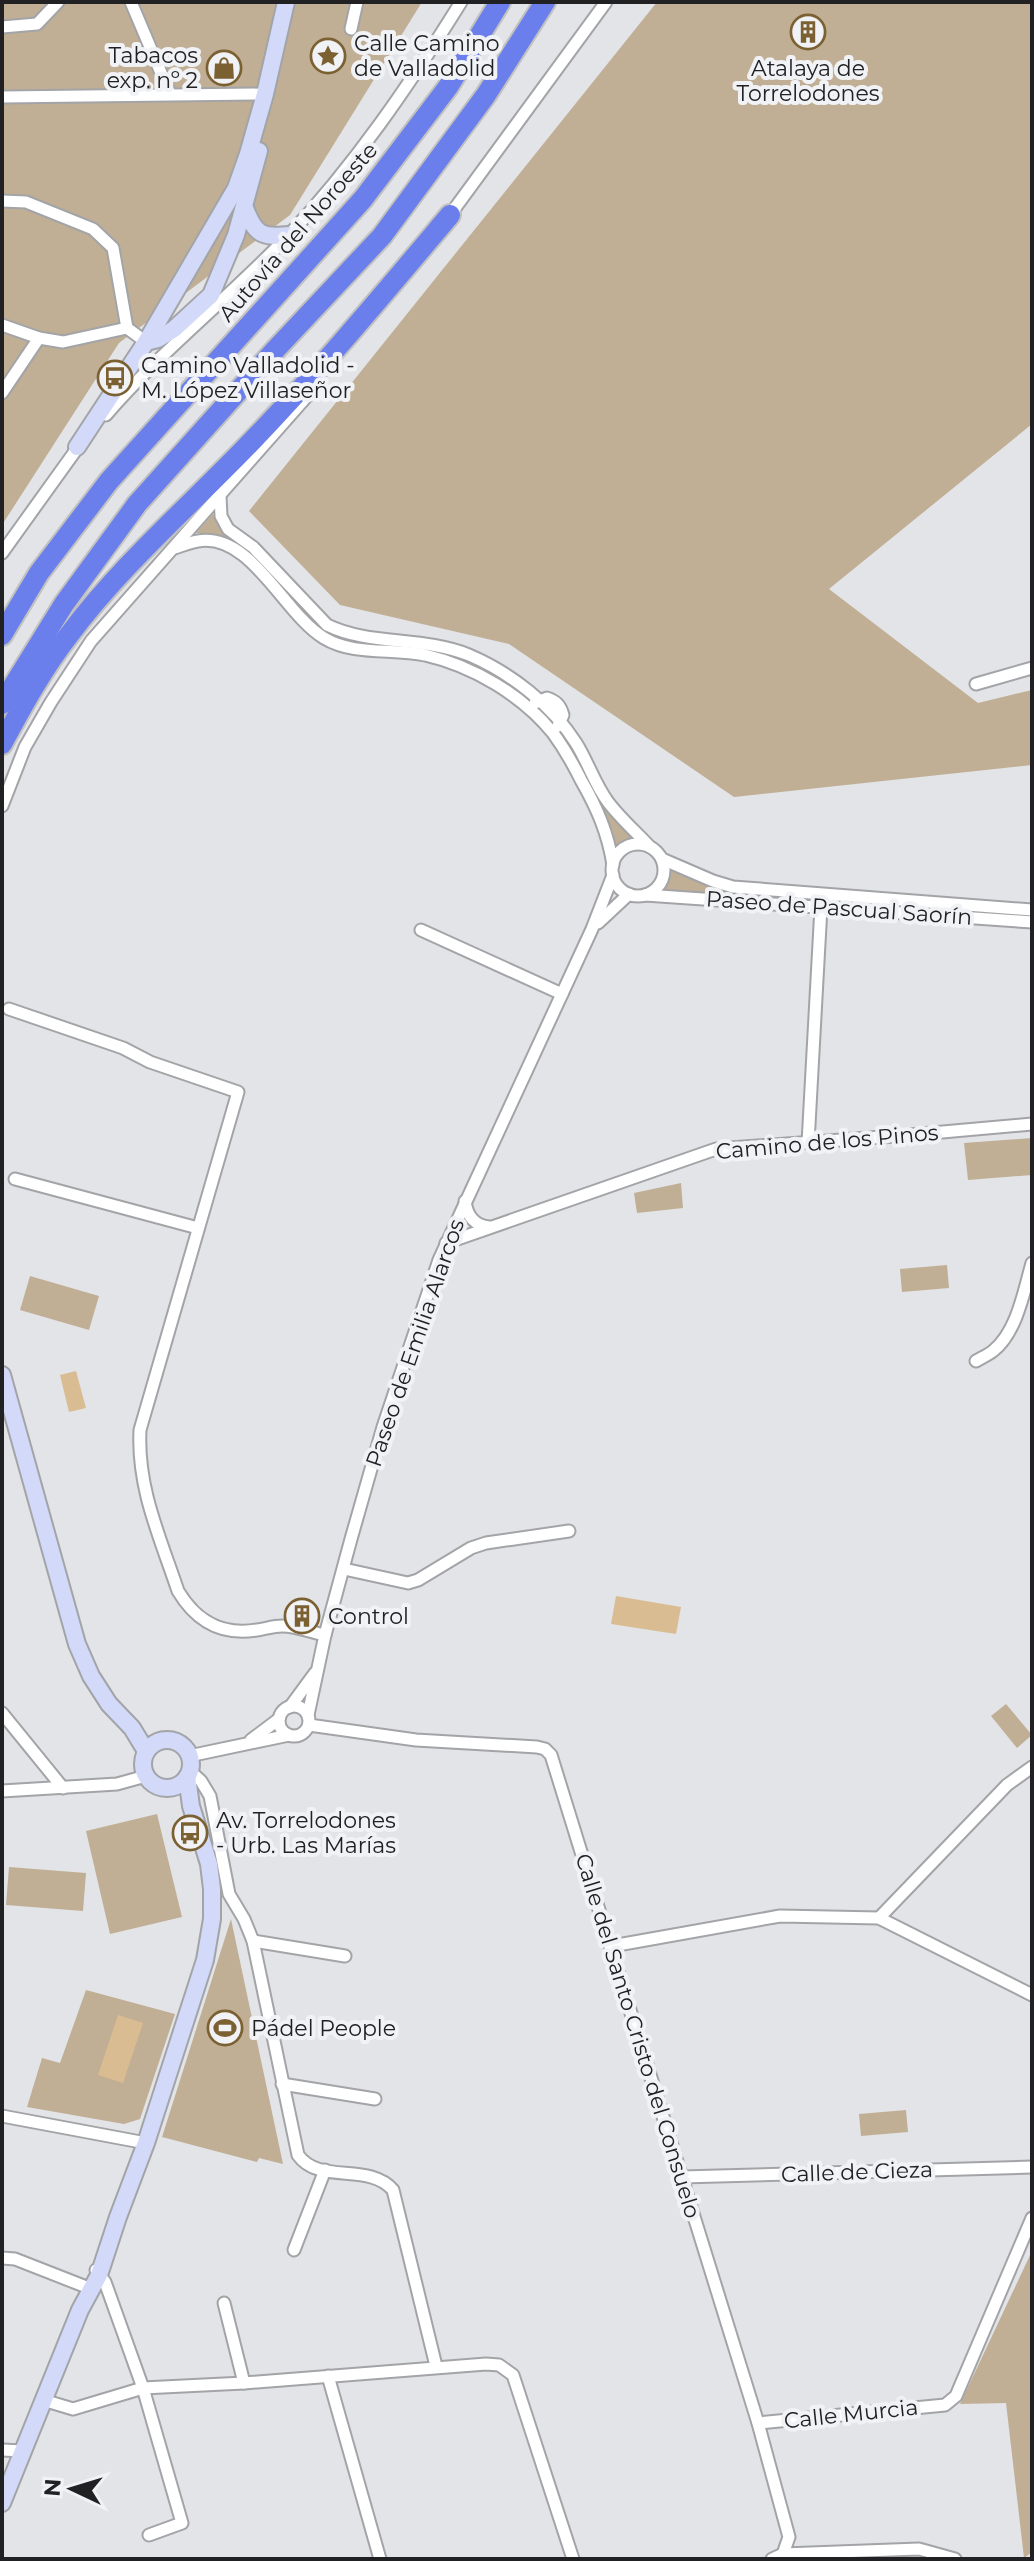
<svg xmlns="http://www.w3.org/2000/svg" width="1034" height="2561" font-family="Montserrat,sans-serif">
	<style>
		.green { fill: #c0af95 }
		.water { fill: #d9bc91 }
		.lines { fill: none; stroke-linecap: round; stroke-linejoin: round }
		.street-casing { stroke: #a3a4a7; stroke-width: 15 }
		.secondary-casing { stroke: #a3a4a7; stroke-width: 20 }
		.highway-casing { stroke: #c1c1c1; stroke-width: 24 }
		.street { stroke: #fff; stroke-width: 11 }
		.secondary { stroke: #d2d9f9; stroke-width: 16 }
		.highway { stroke: #6a7feb; stroke-width: 20 }
		.labels { text-anchor: middle; dominant-baseline: central; stroke-width: 8; stroke-linejoin: round; paint-order: stroke }
		.poi-label { font-size: 22px; fill: #212123; stroke: #f1f2f5; text-anchor: start }
		.street-label { font-size: 22px; fill: #212123; stroke: #f1f2f5 }
	</style>
	<rect width="100%" height="100%" fill="#e3e4e8"/>
	<!-- green -->
	<g class="green">
		<polygon points="2,2 422,2 290,215 119,343 2,525"/>
		<polygon points="657,2 1032,2 1032,424 829,589 978,703 1032,690 1032,765 734,797 509,644 340,605 249,511"/>
		<path d="M213,514C223,535 248,547 265,563C289,586 306,623 338,636C365,646 396,640 423,645C463,653 500,675 531,699V703L465,664L355,645L323,633L224,539L210,534L196,533Z"/>
		<polygon points="558,731 562,731 609,808 634,839 621,844 616,850 613,833 603,811"/>
		<polygon points="669,867 730,891 743,893 1026,913 1032,914 1032,919 661,892 669,877"/>
		<polygon points="1032,1138 1032,1175 968,1180 964,1143"/>
		<polygon points="681,1183 683,1208 637,1213 634,1193"/>
		<polygon points="947,1265 949,1288 902,1292 900,1269"/>
		<polygon points="30,1276 99,1296 89,1330 20,1310"/>
		<polygon points="1006,1704 1032,1735 1017,1748 991,1716"/>
		<polygon points="157,1814 182,1917 110,1934 86,1831"/>
		<polygon points="9,1867 86,1873 83,1911 6,1905"/>
		<polygon points="231,1919 283,2164 259,2158 257,2162 162,2137"/>
		<polygon points="86,1990 175,2014 140,2119 124,2124 27,2107 42,2058 60,2063"/>
		<polygon points="906,2110 908,2132 861,2136 859,2114"/>
		<polygon points="1032,2251 1032,2552 1024,2558 1006,2403 960,2404"/>
	</g>
	<!-- water -->
	<g class="water">
		<polygon points="76,1371 86,1408 69,1412 60,1375"/>
		<polygon points="616,1596 681,1607 676,1634 611,1624"/>
		<polygon points="118,2015 143,2023 123,2083 98,2075"/>
	</g>
	<g class="lines">
		<!-- street casing -->
		<g class="street-casing">
			<g id="street">
				<polyline points="131,2 170,94"/>
				<polyline points="2,27 37,24 58,2"/>
				<polyline points="351,29 357,2"/>
				<polyline points="2,97 265,94"/>
				<polyline points="2,201 26,202 93,229 113,248 127,328 146,342"/>
				<polyline points="447,219 606,2"/>
				<polyline points="2,325 39,338 63,342 127,328"/>
				<polyline points="2,393 39,338"/>
				<path d="M106,415C161,351 229,298 288,236C354,166 410,84 461,2"/>
				<path d="M220,496L221,516L228,529L253,547L327,625C370,646 422,636 469,655C511,673 552,705 576,743C588,762 595,785 608,802C620,818 636,832 650,847"/>
				<path d="M174,548C182,546 190,542 198,541C251,532 284,614 324,638C354,656 391,648 425,655C473,666 522,695 553,733C564,748 573,764 581,780C597,808 608,833 613,865"/>
				<polyline points="2,553 81,443"/>
				<polyline points="976,684 1032,668"/>
				<path d="M535,703L547,698C556,701 560,705 563,715L558,726"/>
				<polyline points="2,806 25,747 51,702 91,641 315,387"/>
				<circle cx="638" cy="870" r="26"/>
				<polyline points="662,859 713,881 733,887 1032,910"/>
				<polyline points="645,895 1032,922"/>
				<polyline points="598,923 629,894"/>
				<polyline points="421,930 562,994"/>
				<path d="M9,1009L123,1048L150,1062L238,1092L140,1430C137,1488 160,1537 178,1591C196,1621 221,1636 257,1630C265,1629 273,1626 282,1626C296,1626 311,1632 325,1635"/>
				<polyline points="808,1143 821,907"/>
				<polyline points="15,1179 198,1228"/>
				<path d="M465,1201C467,1216 474,1225 489,1227"/>
				<polyline points="446,1243 716,1149 909,1135 1032,1124"/>
				<path d="M976,1361C981,1358 988,1355 993,1351C1017,1332 1024,1291 1032,1263"/>
				<polyline points="344,1569 408,1583 418,1580 471,1548 486,1543 569,1531"/>
				<circle cx="294" cy="1721" r="15"/>
				<polyline points="290,1707 315,1673"/>
				<polyline points="2,1713 63,1788"/>
				<polyline points="308,1715 325,1635 351,1539 383,1427 439,1260 592,929 613,875"/>
				<polyline points="309,1725 416,1740 537,1747 545,1749 551,1755 758,2423 789,2537 783,2554"/>
				<polyline points="251,1740 279,1719"/>
				<polyline points="189,1756 289,1735"/>
				<path d="M190,1771L201,1781L210,1796L229,1894L244,1919L253,1941L298,2155C319,2185 369,2162 393,2190L436,2366"/>
				<polyline points="2,1791 117,1784 146,1776"/>
				<polyline points="879,1918 1007,1785 1032,1767"/>
				<polyline points="253,1941 345,1956"/>
				<polyline points="612,1946 780,1916 879,1918 1032,1995"/>
				<polyline points="282,2084 375,2099"/>
				<polyline points="2,2116 146,2143"/>
				<polyline points="682,2177 1032,2167"/>
				<polyline points="294,2250 325,2170"/>
				<polyline points="2,2258 15,2259 84,2286"/>
				<polyline points="96,2270 105,2282 143,2388 182,2523 149,2535"/>
				<polyline points="224,2303 244,2383"/>
				<polyline points="328,2376 380,2559"/>
				<polyline points="43,2400 73,2409 143,2388 244,2383 486,2364 499,2365 513,2375 573,2559"/>
				<polyline points="758,2423 945,2405 956,2396 1032,2218"/>
				<polyline points="2,2450 23,2451"/>
				<polyline points="772,2559 783,2554 919,2549 955,2559"/>
			</g>
		</g>
		<!-- secondary casing -->
		<g class="secondary-casing">
			<g id="secondary">
				<path d="M245,208C255,234 261,238 289,235"/>
				<polyline points="146,342 158,339 174,329 211,295 236,235 259,151"/>
				<polyline points="77,447 146,342 236,188 248,154 265,94 286,2"/>
				<polyline points="2,1375 77,1644 91,1676 109,1704 132,1728 146,1751"/>
				<circle cx="167" cy="1764" r="24"/>
				<polyline points="2,2503 80,2310 99,2275 118,2217 146,2143 205,1960 212,1919 212,1889 209,1864 191,1806 187,1777"/>
			</g>
		</g>
		<!-- highway casing -->
		<g class="highway-casing">
			<g id="highway">
				<polyline points="2,635 39,573 109,481 363,199 448,87 500,2"/>
				<polyline points="2,704 64,604 137,504 276,349 382,236 486,95 545,2"/>
				<path d="M2,744C22,707 43,668 69,635C122,564 192,504 253,440C322,368 386,291 450,215"/>
			</g>
		</g>
		<!-- street -->
		<use href="#street" class="street"/>
		<!-- secondary -->
		<use href="#secondary" class="secondary"/>
		<!-- highway -->
		<use href="#highway" class="highway"/>
	</g>
	<!-- icons -->
	<defs>
		<g id="building-ring" transform="scale(1.8)"><circle r="9.5" fill="#f1f2f5" stroke="#7b6032" stroke-width="1.5"/><path d="M-4-6H4V6H1V3H-1V6H-4ZM-2.5-4.3h1.7v1.8h-1.7ZM.8-4.3h1.7v1.8H.8ZM-2.5-1h1.7V.8h-1.7ZM.8-1h1.7V.8H.8Z" fill="#7b6032"/></g>
		<g id="sight-ring" transform="scale(1.8)"><circle r="9.5" fill="#f1f2f5" stroke="#7b6032" stroke-width="1.5"/><path d="M0-6L1.8-2.2L6-1.7L2.9 1.2L3.7 5.4L0 3.3L-3.7 5.4L-2.9 1.2L-6-1.7L-1.8-2.2Z" fill="#7b6032"/></g>
		<g id="shop-ring" transform="scale(1.8)"><circle r="9.5" fill="#f1f2f5" stroke="#7b6032" stroke-width="1.5"/><path d="M-5-2.5h2.3a2.7 3.5 0 0 1 5.4 0H5L5.5 6h-11ZM-1.5-2.5h3a1.5 2.3 0 0 0-3 0Z" fill="#7b6032"/></g>
		<g id="bus-ring" transform="scale(1.8)"><circle r="9.5" fill="#f1f2f5" stroke="#7b6032" stroke-width="1.5"/><path d="M-5-6H5V4H4V6H2V4H-2V6H-4V4H-5ZM-3.5-4V0h7V-4ZM-3.5 1.2v1.5H-2V1.2ZM2 1.2v1.5H3.5V1.2Z" fill="#7b6032"/></g>
		<g id="stadium-ring" transform="scale(1.8)"><circle r="9.5" fill="#f1f2f5" stroke="#7b6032" stroke-width="1.5"/><path d="M0-5a6.5 5 0 1 0 0 10a6.5 5 0 1 0 0-10ZM-3.5-1.8h7v3.6h-7Z" fill="#7b6032"/></g>
	</defs>
	<g fill-rule="evenodd">
		<use href="#building-ring" x="808" y="32"/>
		<use href="#sight-ring" x="328" y="56"/>
		<use href="#shop-ring" x="224" y="68"/>
		<use href="#bus-ring" x="115" y="378"/>
		<use href="#building-ring" x="302" y="1616"/>
		<use href="#bus-ring" x="190" y="1833"/>
		<use href="#stadium-ring" x="225" y="2028"/>
	</g>
	<g class="labels">
		<!-- poi labels -->
		<g class="poi-label">
			<text x="354" y="43">Calle Camino<tspan x="354" dy="25">de Valladolid</tspan></text>
			<text x="198" y="55" text-anchor="end">Tabacos<tspan x="198" dy="25">exp. nº 2</tspan></text>
			<text x="808" y="68" text-anchor="middle">Atalaya de<tspan x="808" dy="25">Torrelodones</tspan></text>
			<text x="141" y="365">Camino Valladolid -<tspan x="141" dy="25">M. López Villaseñor</tspan></text>
			<text x="328" y="1616">Control</text>
			<text x="216" y="1820">Av. Torrelodones<tspan x="216" dy="25">- Urb. Las Marías</tspan></text>
			<text x="251" y="2028">Pádel People</text>
		</g>
		<!-- street labels -->
		<g class="street-label">
			<text transform="translate(298 232) rotate(-49)">Autovía del Noroeste</text>
			<text transform="translate(839 908) rotate(4)">Paseo de Pascual Saorín</text>
			<text transform="translate(827 1142) rotate(-5)">Camino de los Pinos</text>
			<text transform="translate(415 1343) rotate(-71)">Paseo de Emilia Alarcos</text>
			<text transform="translate(638 2036) rotate(73)">Calle del Santo Cristo del Consuelo</text>
			<text transform="translate(857 2172) rotate(-2)">Calle de Cieza</text>
			<text transform="translate(851 2414) rotate(-6)">Calle Murcia</text>
		</g>
	</g>
	<!-- border -->
	<rect width="1034" height="2561" fill="none" stroke="#212123" stroke-width="8"/>
	<!-- north arrow -->
	<g transform="translate(72 2489) rotate(274)" stroke="#f1f2f5" stroke-width="6" paint-order="stroke">
	<path d="M0-6L14 30L0 20L-14 30Z" fill="#212123"/>
	<text y="-12" font-size="22" font-weight="bold" text-anchor="middle" fill="#212123">N</text>
	</g>
</svg>
